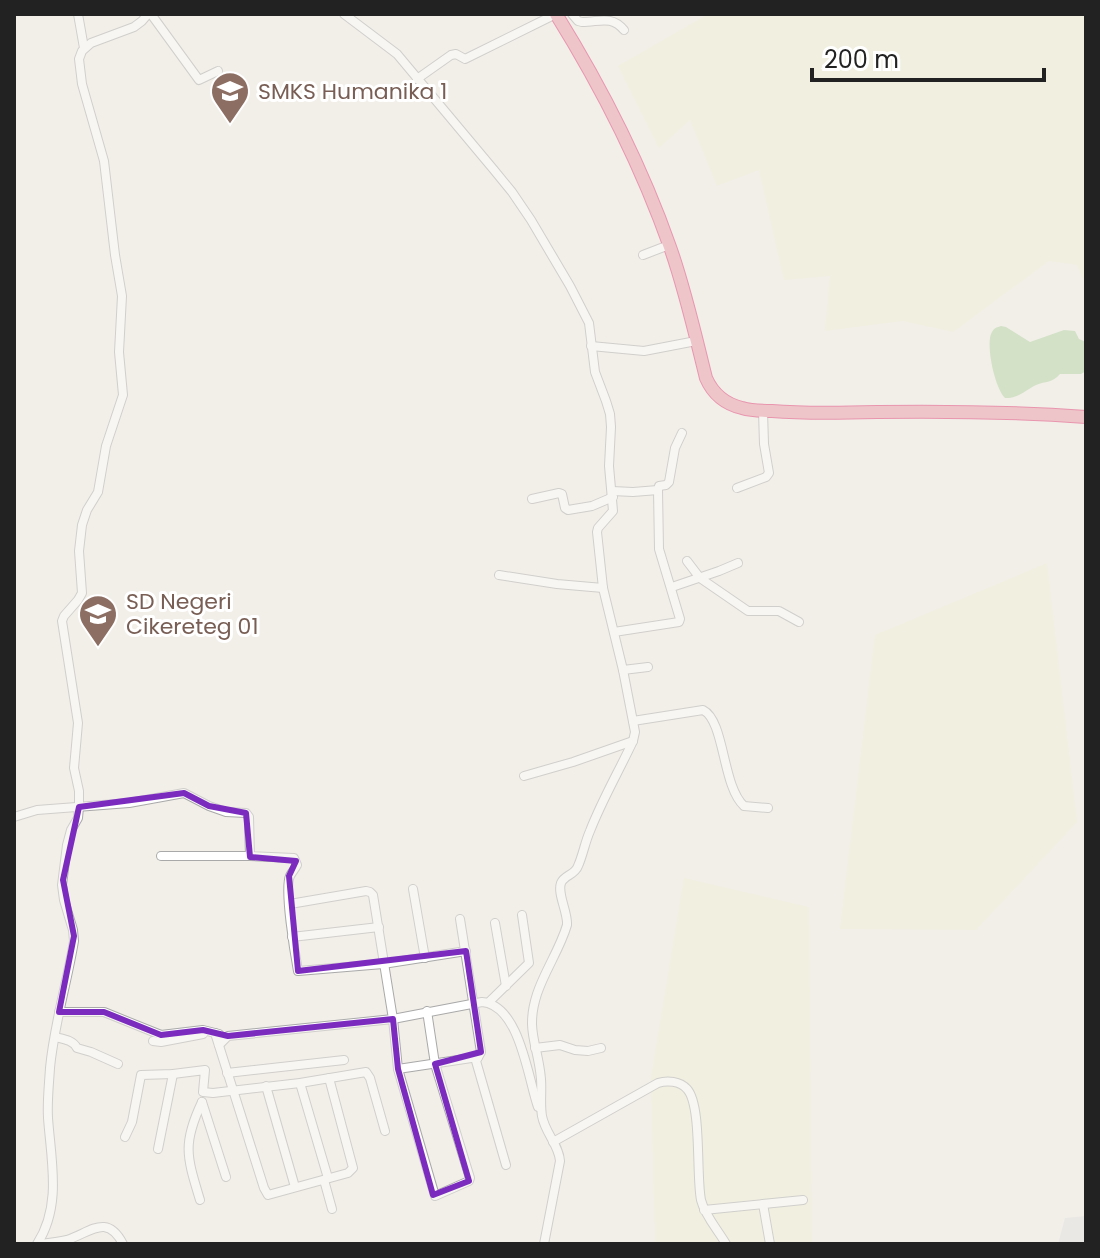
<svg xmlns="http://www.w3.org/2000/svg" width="1100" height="1258" font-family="Poppins,sans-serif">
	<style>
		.residential { fill: #e0dfdf }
		.farmland { fill: #eef0d5 }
		.forest { fill: #add19e }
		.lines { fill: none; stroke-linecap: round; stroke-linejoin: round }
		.minor-casing { stroke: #a9a9a9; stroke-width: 10 }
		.highway-casing { stroke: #dc2a67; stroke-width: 14 }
		.minor { stroke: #fff; stroke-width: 8 }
		.highway { stroke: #e892a2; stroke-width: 12 }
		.marked { fill: none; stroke: #7b2cbf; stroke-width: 6; stroke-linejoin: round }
		.labels { text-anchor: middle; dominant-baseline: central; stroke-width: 6; stroke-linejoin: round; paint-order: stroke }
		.education-label { font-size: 22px; fill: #785e54; stroke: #fff; text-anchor: start }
	</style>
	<rect width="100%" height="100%" fill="#f2efe9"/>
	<!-- residential -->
	<polygon class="residential" points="1086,1216 1086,1244 1058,1244 1065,1218"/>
	<!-- farmland -->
	<g class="farmland">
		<polygon points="708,14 1086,14 1086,286 1077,265 1049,261 953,332 903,321 825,331 830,276 784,280 759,170 717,186 690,120 659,148 618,66"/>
		<polygon points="1047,563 1077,822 976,930 840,929 875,635"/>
		<polygon points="684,878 809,907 812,1244 655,1244 651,1077"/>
	</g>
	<!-- forest -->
	<path class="forest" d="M1001,326L1006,327L1030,342L1064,330L1075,331L1079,339L1086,342V371L1081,374H1060C1052,383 1046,381 1036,385C1024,391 1019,398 1005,398C995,388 986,347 991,334C994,328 995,328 1001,326Z"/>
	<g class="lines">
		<!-- minor casing -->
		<g class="minor-casing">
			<g id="minor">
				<polyline points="78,14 84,48"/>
				<polyline points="151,14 199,80 218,71"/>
				<path d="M344,14L397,54L494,170L512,192L531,220L570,286L589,323L595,372L606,401L610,414L611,427L609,466L613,511L598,528L597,532L603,588L623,670L635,732L633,741C619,771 602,800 590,831C585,842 583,855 578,866C575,875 564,875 561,883C557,894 568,912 567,925C560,949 545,970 537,994C525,1031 538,1044 541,1079C542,1091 540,1104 542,1116C545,1133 559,1145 560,1161L544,1244"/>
				<path d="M572,14L578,21L582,22C600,22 611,15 624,30"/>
				<polyline points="417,79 451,55 456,54 465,59 556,14"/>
				<polyline points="643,255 669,245"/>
				<polyline points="591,346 644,351 696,341"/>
				<polyline points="737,488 766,477 769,473 764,444 763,411"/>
				<polyline points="612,491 633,492 658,490"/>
				<polyline points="532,499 559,493 562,494 565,508 568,510 592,506 613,497"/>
				<polyline points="687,561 700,578 748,611 779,611 799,622"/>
				<polyline points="499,575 557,584 603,588"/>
				<polyline points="672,587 719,571 738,563"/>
				<polyline points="614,632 679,622 680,619 659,549 658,490 659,486 666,485 669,482 675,448 682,433"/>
				<polyline points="623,670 648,667"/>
				<path d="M633,721L703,710C725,721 722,786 744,806L768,808"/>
				<polyline points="524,776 573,762 633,741"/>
				<path d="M14,817L37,810L129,803L184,793L209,806L226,812L246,813L249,817L250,856L294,858L297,865C295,869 292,872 290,876C284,889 295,955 298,971L383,964L466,951"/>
				<polyline points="161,856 250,856"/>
				<polyline points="413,889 425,958"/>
				<polyline points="290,904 366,891 370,892 373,895 393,1019 398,1069 435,1196 469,1181 470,1178 435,1064 427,1011"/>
				<polyline points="460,919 481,1052 476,1061 506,1165"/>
				<polyline points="495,923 506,986"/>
				<polyline points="292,937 379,927"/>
				<polyline points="489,1002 529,963 522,915"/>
				<polyline points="59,1012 104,1012 161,1035 203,1030 219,1034"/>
				<polyline points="215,1033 264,1188 268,1195 348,1173 353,1168 329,1078"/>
				<path d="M55,1037C63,1039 73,1040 77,1048L91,1052L118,1064"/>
				<polyline points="153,1041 161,1042 203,1034"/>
				<path d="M219,1045L228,1036L393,1019L482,1002C520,1005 528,1079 538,1107"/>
				<polyline points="535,1048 560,1045 575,1050 588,1051 601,1048"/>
				<polyline points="398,1069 478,1057"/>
				<polyline points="227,1073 344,1060"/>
				<polyline points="300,1083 328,1178"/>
				<polyline points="266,1086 295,1187"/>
				<polyline points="202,1102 226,1177"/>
				<polyline points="125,1137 132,1122 141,1075 173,1074 205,1070 203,1092 213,1093 300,1083 366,1072 370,1078 385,1131"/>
				<path d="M553,1142L658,1083C667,1080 680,1081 687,1089C702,1105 696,1176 701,1200C705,1216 718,1230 726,1244"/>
				<polyline points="158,1149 173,1074"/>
				<polyline points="324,1180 332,1209"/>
				<path d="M200,1200C187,1157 182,1144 202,1102"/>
				<polyline points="763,1204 770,1244"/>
				<polyline points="704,1210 803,1200"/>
				<path d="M37,1244C62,1206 51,1160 48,1118C47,1101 49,1085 50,1068C54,1025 67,983 74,941L73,930L64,900L62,885L67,845L71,830L78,818L79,807V791L74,768L78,723L62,621L64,616L78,600L82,593L79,551L82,525L87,510L98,492L106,446L123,395L119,352L122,296L115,255L104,161L82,84L79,59L82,51L91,43L134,27L142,21L148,14"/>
				<path d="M40,1244C49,1243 58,1242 67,1240C91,1232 107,1213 123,1244"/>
			</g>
		</g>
		<!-- highway casing -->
		<g class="highway-casing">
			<path id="highway" d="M556,14C602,88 641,165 670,247C685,289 695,334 706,378C713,394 725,404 742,408C752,411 762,411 772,411C807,414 842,413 877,412C947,411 1016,412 1086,417"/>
		</g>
		<!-- minor -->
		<use href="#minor" class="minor"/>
		<!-- highway -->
		<use href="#highway" class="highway"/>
	</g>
	<!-- marked area -->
	<path d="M0 0H1100V1258H0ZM184,793L209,806L246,813L250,857L296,861L289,876L298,971L466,951L481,1052L435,1064L469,1181L433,1195L398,1069L393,1019L228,1036L203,1030L161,1035L104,1012H59L74,936L63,880L79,807Z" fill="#f2efe9" fill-opacity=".55" fill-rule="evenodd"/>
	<path class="marked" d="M184,793L209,806L246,813L250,857L296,861L289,876L298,971L466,951L481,1052L435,1064L469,1181L433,1195L398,1069L393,1019L228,1036L203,1030L161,1035L104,1012H59L74,936L63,880L79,807Z"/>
	<!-- icons -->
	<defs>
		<g id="school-pin" transform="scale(2)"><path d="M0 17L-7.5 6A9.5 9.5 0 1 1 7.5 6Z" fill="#8d6e63" stroke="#fff"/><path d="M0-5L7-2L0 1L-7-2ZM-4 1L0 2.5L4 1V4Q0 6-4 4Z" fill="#fff"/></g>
	</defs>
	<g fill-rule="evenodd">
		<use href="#school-pin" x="230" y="91"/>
		<use href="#school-pin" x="98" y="614"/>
	</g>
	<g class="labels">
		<!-- education labels -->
		<g class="education-label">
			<text x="258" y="91">SMKS Humanika 1</text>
			<text x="126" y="601">SD Negeri<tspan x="126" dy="25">Cikereteg 01</tspan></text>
		</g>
	</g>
	<!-- border -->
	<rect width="1100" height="1258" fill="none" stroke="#222222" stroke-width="32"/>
	<!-- scale -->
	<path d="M812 68v12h232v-12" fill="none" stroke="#222222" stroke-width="4"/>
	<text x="824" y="68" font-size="24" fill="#222222" stroke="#ffffff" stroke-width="6" paint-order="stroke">200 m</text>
</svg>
